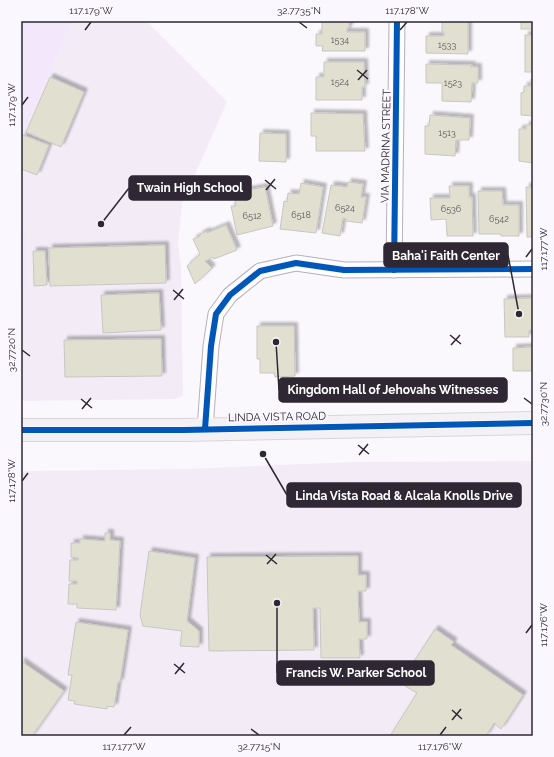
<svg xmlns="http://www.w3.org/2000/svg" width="554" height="757" font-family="Raleway,sans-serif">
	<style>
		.built { fill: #f3ecf7 }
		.green { fill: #f3e8fb }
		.building { fill: #e1e0d0; stroke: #c7c6c2; filter: url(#shadow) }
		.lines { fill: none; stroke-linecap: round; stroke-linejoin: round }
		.minor-casing { stroke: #b5b0b9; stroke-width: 17 }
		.primary-casing { stroke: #d8d6da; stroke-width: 24 }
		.minor { stroke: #fefeff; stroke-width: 15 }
		.primary { stroke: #f4f1f6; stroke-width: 22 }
		.cycleway-casing { stroke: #fbf7fe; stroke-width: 8 }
		.cycleway { stroke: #0057b8; stroke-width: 6 }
		.ticks { fill: none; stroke: #2f2834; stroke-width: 1.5 }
		.labels { text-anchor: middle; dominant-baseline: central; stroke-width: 4; stroke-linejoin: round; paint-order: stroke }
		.number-label { font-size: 9px; fill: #5c565b }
		.street-label { font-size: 11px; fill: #2f2834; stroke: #fbf7fe }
		.leader { fill: none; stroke: #2f2834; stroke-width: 1.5 }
		.callout-dot { fill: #2f2834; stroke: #fbf7fe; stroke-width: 1.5 }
		.callout { fill: #2f2834; stroke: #2f2834; stroke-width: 1.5 }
		.callout-label { font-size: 12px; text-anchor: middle; font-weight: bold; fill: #fff }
		.neatline { fill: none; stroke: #2f2834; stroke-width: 1.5 }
		.ticks-label { font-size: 10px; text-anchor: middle; fill: #2f2834 }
	</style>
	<defs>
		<filter id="shadow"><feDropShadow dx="3.5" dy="-3.5" stdDeviation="1" flood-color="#0004"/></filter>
	</defs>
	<rect width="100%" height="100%" fill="#fbf8fd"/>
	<!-- built -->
	<g class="built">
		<polygon points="21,21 146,21 227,102 182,204 178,243 181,266 183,396 174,399 21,401"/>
		<polygon points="533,461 533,736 21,736 21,471 184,469 354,462"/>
	</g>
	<!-- green -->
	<g class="green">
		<polygon points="21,21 71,21 21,138"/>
		<polygon points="21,223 26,236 25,293 21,296"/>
	</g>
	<!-- building -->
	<g class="building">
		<polygon points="322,21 349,21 349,28 347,28 347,32 365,32 365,51 322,51 323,46 316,46 316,34 322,34"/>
		<polygon points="442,21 468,21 468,54 426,53 426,36 444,36 444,32 442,32"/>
		<rect x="521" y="21" width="12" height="8"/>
		<rect x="525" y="35" width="8" height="37"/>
		<polygon points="324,62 364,62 365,87 362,87 362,100 316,100 316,77 324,77"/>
		<polygon points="426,64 472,65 471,67 478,67 478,83 472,83 471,102 442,101 442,83 426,83"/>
		<polygon points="50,77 84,92 61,147 26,132"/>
		<polygon points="531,79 533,79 533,116 521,115 521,93 524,92 524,86 531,86"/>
		<polygon points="311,113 363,114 365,151 316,151 316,136 311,136"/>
		<polygon points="430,115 470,118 469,140 456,140 455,156 425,154 425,126 429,126"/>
		<polygon points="526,125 533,125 533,163 519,161 519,129 526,129"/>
		<polygon points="260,133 286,134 286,162 259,161"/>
		<polygon points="23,135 49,145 37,175 21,169 21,141"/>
		<polygon points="348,182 363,184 361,197 366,197 362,223 346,221 346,219 343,218 340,236 322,233 331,185 347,187"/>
		<polygon points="301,183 323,187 316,233 280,229 284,201 287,202 288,193 299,194"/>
		<polygon points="449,186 469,186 469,197 472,197 473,236 447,236 446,219 431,220 430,198 450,198"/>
		<polygon points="265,187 273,226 237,235 231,206 236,206 235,198 243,197 242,191"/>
		<polygon points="526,187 533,187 533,237 527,237"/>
		<polygon points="478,191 502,191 503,205 519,205 519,236 501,236 501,234 479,234"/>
		<polygon points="226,225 237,250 214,259 213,257 205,261 212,268 195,284 187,266 200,254 193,239 200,236 200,234 207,231 207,233"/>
		<polygon points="165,245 166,283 50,286 49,248"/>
		<polygon points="33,251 45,251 47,285 34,286"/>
		<polygon points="159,293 161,330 103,333 101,295"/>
		<polygon points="533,298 533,330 529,330 529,337 505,337 504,299"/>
		<polygon points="257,326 294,326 295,376 275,377 274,373 260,373 260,359 257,359"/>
		<polygon points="161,339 162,376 65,377 64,340"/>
		<polygon points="533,347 533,371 513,371 513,348"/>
		<polygon points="105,533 110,533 110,540 120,541 116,610 77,608 77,604 68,604 69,584 77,584 77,581 69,581 70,560 78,560 78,558 71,557 71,543 80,543 80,539 105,541"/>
		<polygon points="149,551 195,558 187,621 199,631 199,647 180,646 182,631 143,626 140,615"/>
		<polygon points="358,556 358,575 366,575 366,591 358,591 359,622 367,622 367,639 359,639 360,658 321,658 320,608 313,608 314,650 209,651 207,557"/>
		<polygon points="76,622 128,630 120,682 118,682 114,707 107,706 107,709 74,704 75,701 68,700 72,675 68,675"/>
		<polygon points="435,629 454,642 451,645 523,695 501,729 494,723 486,736 390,736 417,693 400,683"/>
		<polygon points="21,661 64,691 32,736 21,736"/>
	</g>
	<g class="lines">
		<!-- minor casing -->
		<g class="minor-casing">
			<g id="minor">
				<polyline points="394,270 397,21"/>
				<polyline points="205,429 211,346 216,314 230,295 260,271 296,263 344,270 533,269"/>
			</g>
		</g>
		<!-- primary casing -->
		<g class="primary-casing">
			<polyline id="primary" points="21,430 184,430 533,423"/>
		</g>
		<!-- minor -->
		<use href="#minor" class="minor"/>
		<!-- primary -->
		<use href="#primary" class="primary"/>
		<!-- cycleway casing -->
		<g class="cycleway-casing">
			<g id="cycleway">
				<polyline points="394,270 397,21"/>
				<polyline points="205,429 211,346 216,314 230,295 260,271 296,263 344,270 533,269"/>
				<polyline points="21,430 184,430 533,423"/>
			</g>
		</g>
		<!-- cycleway -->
		<use href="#cycleway" class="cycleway"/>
	</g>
	<!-- ticks -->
	<path class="ticks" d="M299,22L307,28M85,30L91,22M400,30L407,22M357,70L368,79M358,80L367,70M22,105L28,97M265,180L276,189M266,190L275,179M526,257L532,249M173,290L184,299M174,300L183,289M450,335L461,344M451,345L460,335M22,350L30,356M524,398L532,404M81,399L92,408M82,409L91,398M358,445L369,454M359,455L368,444M22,481L28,473M266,555L277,564M267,564L276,554M526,633L532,625M174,664L185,673M175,674L184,663M452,710L462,719M452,720L461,709M251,729L259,735M124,735L131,727M440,735L446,727"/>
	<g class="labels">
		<!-- number labels -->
		<g class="number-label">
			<text x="340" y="40">1534</text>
			<text x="447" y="45">1533</text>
			<text x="340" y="82">1524</text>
			<text x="453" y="83">1523</text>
			<text x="447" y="133">1513</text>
			<text x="345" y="208">6524</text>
			<text x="451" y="209">6536</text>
			<text x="301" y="215">6518</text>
			<text x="252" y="216">6512</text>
			<text x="499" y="219">6542</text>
		</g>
		<!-- street labels -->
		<g class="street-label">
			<text transform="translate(386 146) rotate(-89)">VIA MADRINA STREET</text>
			<text transform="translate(277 417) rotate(-1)">LINDA VISTA ROAD</text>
		</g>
	</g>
	<!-- callouts -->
	<path class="leader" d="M101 224L129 188M519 314L508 255M276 342L279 390M263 454L287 495M277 603L277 673"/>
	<g class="callout-dot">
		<circle cx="101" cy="224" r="4"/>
		<circle cx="519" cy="314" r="4"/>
		<circle cx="276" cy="342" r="4"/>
		<circle cx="263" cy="454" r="4"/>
		<circle cx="277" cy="603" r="4"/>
	</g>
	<g class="callout">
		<rect x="129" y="176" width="122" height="24" rx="4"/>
		<rect x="384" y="243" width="124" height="24" rx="4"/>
		<rect x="279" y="378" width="228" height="24" rx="4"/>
		<rect x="287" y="483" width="234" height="24" rx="4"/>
		<rect x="277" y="661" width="157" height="24" rx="4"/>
	</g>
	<g class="callout-label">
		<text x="190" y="192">Twain High School</text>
		<text x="446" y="260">Baha'i Faith Center</text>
		<text x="393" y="394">Kingdom Hall of Jehovahs Witnesses</text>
		<text x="404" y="500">Linda Vista Road &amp; Alcala Knolls Drive</text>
		<text x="356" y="677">Francis W. Parker School</text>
	</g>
	<!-- border -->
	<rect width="554" height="757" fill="none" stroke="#fbf7fe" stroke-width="44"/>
	<rect x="22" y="22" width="510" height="713" class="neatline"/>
	<g class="ticks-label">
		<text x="91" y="14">117.179°W</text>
		<text x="299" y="14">32.7735°N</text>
		<text x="407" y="14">117.178°W</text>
		<text transform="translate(11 105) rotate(-90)" y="4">117.179°W</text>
		<text transform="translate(543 249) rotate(-90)" y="4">117.177°W</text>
		<text transform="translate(11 350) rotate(-90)" y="4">32.7720°N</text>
		<text transform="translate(543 404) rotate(-90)" y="4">32.7730°N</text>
		<text transform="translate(11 481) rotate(-90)" y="4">117.178°W</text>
		<text transform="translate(543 625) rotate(-90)" y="4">117.176°W</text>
		<text x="124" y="750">117.177°W</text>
		<text x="259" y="750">32.7715°N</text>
		<text x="440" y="750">117.176°W</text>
	</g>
</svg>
